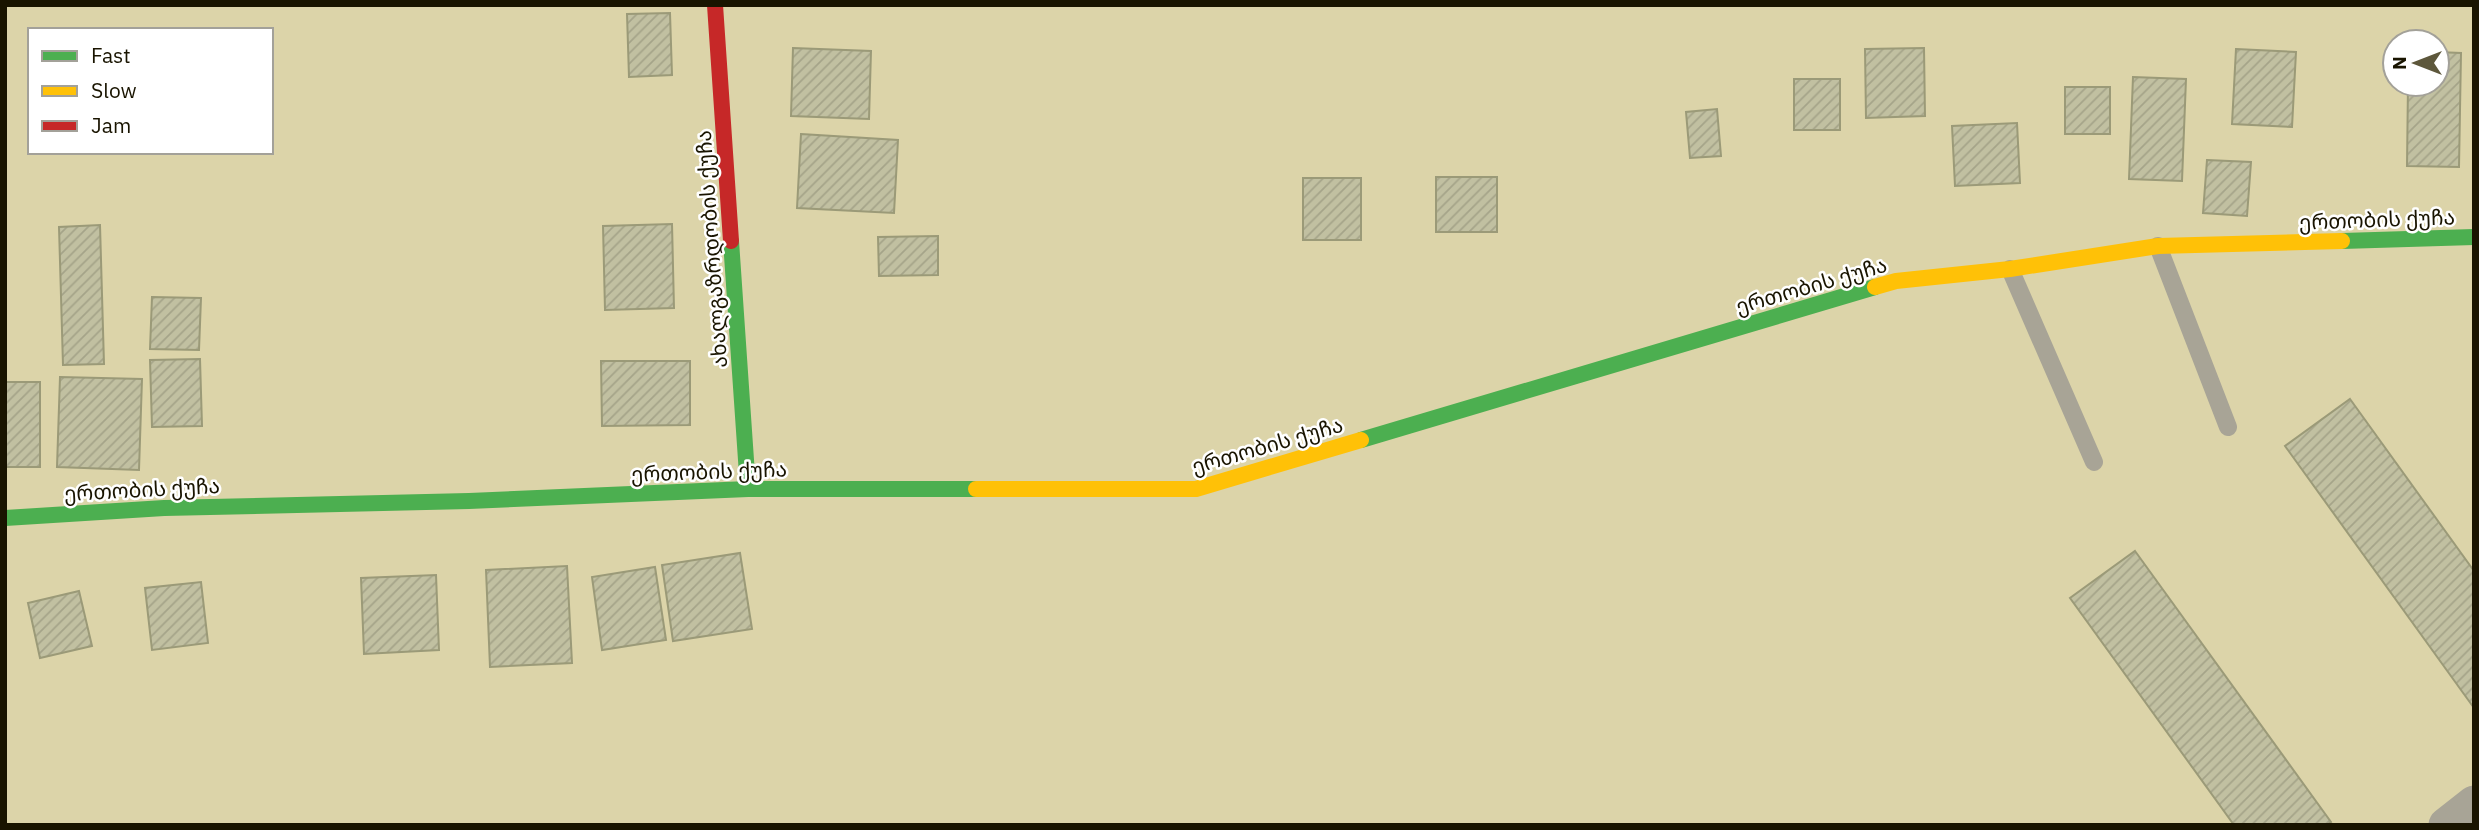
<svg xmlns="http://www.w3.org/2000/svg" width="2479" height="830" font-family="'IBM Plex Sans','Noto Sans Georgian',sans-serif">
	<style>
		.building { fill: url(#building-hatch); stroke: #9b9a78; stroke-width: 2 }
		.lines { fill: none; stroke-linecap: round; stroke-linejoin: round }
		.lane { stroke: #a8a496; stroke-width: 18 }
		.street { stroke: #a8a496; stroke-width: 35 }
		.fast { stroke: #4caf50; stroke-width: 16 }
		.slow { stroke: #ffc107; stroke-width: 16 }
		.jam { stroke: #c62828; stroke-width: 16 }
		.labels { text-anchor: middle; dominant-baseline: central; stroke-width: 5; stroke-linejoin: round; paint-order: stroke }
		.street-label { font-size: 21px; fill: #191400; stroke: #fff }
	</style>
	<defs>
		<pattern id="building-hatch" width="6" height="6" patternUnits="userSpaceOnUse" patternTransform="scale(1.75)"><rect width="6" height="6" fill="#c1c0a1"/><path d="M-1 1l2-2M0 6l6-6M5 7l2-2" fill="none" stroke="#a5a489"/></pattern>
	</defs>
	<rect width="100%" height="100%" fill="#dcd4a9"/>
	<!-- building -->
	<g class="building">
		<polygon points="670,13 672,75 629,77 627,14"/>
		<polygon points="793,48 871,51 869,119 791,116"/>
		<polygon points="1924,48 1925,116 1866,118 1865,49"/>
		<polygon points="2236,49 2296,52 2292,127 2232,124"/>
		<polygon points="2437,52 2461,53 2459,167 2407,166 2408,84 2437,84"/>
		<polygon points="2133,77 2186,79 2182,181 2129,179"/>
		<rect x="1794" y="79" width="46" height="51"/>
		<rect x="2065" y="87" width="45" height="47"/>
		<polygon points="1717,109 1721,156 1690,158 1686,112"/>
		<polygon points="2017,123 2020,183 1955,186 1952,126"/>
		<polygon points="801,134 898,140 894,213 797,208"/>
		<polygon points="2207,160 2251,162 2247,216 2203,213"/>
		<rect x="1436" y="177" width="61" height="55"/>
		<rect x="1303" y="178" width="58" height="62"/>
		<polygon points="672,224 674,308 605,310 603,226"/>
		<polygon points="100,225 104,364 63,365 59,227"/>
		<polygon points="938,236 938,275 879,276 878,237"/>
		<polygon points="152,297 201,298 199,350 150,349"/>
		<polygon points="200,359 202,426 152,427 150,360"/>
		<polygon points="601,361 690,361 690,425 602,426"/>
		<polygon points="60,377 142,379 139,470 57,467"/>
		<rect x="5" y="382" width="35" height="85"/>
		<polygon points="2350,399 2474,571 2474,708 2285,446"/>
		<polygon points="2135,551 2331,822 2327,825 2234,825 2070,598"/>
		<polygon points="740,553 752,629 673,641 662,565"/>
		<polygon points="567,566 572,663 490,667 486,570"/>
		<polygon points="655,567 666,640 602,650 592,577"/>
		<polygon points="436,575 439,650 364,654 361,578"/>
		<polygon points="201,582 208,643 152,650 145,588"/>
		<polygon points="79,591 92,646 40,658 28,603"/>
	</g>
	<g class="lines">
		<!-- lane -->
		<g class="lane">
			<polyline points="2158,246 2228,427"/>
			<polyline points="2010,269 2094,462"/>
		</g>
		<!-- street -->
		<polyline class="street" points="2446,825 2474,803"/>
		<!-- fast -->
		<g class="fast">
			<polyline points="731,241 748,489"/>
			<polyline points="2342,241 2474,237"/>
			<polyline points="1361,440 1875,287"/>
			<polyline points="5,518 164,508 469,501 748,489 976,489"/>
		</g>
		<!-- slow -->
		<g class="slow">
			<polyline points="1875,287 1896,281 2010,269 2158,246 2342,241"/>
			<polyline points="976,489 1196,489 1361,440"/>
		</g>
		<!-- jam -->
		<polyline class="jam" points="715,5 731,241"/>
	</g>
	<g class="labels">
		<!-- street labels -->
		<g class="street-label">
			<text transform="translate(2377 219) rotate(-2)">ერთობის ქუჩა</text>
			<text transform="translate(711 249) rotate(-94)">ახალგაზრდობის ქუჩა</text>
			<text transform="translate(1811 285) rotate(-16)">ერთობის ქუჩა</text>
			<text transform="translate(1267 445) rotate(-16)">ერთობის ქუჩა</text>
			<text transform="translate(709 471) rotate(-2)">ერთობის ქუჩა</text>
			<text transform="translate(142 489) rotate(-3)">ერთობის ქუჩა</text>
		</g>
	</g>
	<!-- border -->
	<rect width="2479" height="830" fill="none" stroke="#191400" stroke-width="14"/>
	<!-- legend -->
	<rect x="28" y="28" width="245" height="126" fill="#ffffff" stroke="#a3a199" stroke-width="2"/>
	<rect x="42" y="51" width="35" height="10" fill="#4caf50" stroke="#a3a199" stroke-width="2"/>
	<text x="91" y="63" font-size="21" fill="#191400">Fast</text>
	<rect x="42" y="86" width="35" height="10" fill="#ffc107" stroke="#a3a199" stroke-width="2"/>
	<text x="91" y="98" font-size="21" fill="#191400">Slow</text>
	<rect x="42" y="121" width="35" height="10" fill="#c62828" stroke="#a3a199" stroke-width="2"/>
	<text x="91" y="133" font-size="21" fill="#191400">Jam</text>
	<!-- north arrow -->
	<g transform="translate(2416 63) rotate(270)"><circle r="33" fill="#ffffff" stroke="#a3a199" stroke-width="2"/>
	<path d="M0-5L12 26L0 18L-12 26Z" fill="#5d573b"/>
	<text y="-10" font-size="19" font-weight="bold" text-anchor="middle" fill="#191400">N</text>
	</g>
</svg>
